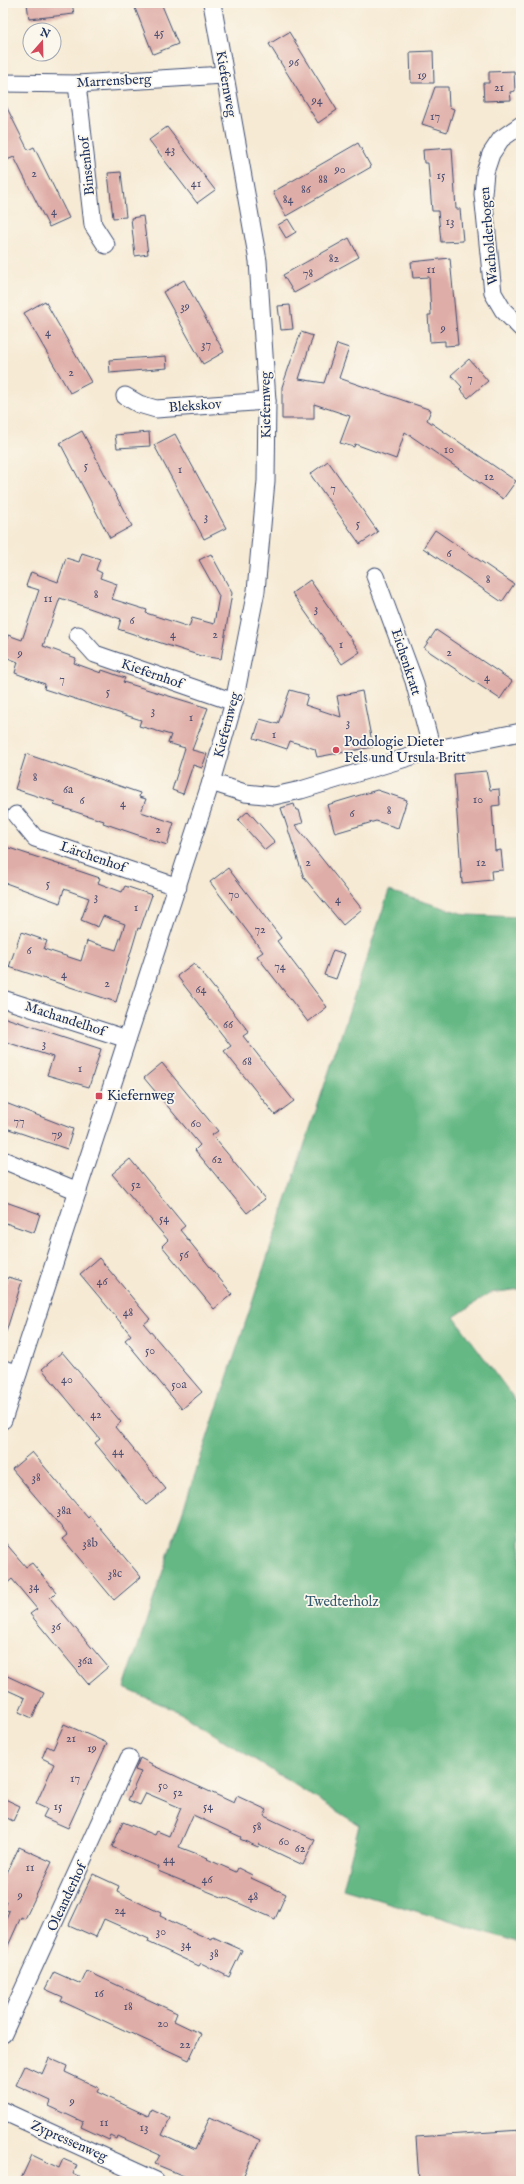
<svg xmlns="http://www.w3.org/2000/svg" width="524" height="2184" font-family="'IM FELL English',serif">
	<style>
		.forest { fill: #65b884; stroke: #407471 }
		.building { fill: #dfada7 }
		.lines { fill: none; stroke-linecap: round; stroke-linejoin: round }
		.minor-casing { stroke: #3c4b70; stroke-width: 19 }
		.minor { stroke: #fff; stroke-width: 17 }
		.poi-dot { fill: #d1495b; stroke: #fbf7ec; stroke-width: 1.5 }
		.labels { text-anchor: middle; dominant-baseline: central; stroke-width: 3.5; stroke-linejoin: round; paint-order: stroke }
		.number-label { font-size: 12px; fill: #4c4e70 }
		.street-label { font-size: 14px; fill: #1b2f5e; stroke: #fbf7ec }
		.poi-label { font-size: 14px; fill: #1b2f5e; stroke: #fbf7ec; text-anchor: start }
		.park-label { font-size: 14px; fill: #33596e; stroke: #fbf7ec }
	</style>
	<rect width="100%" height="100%" fill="#fbf7ec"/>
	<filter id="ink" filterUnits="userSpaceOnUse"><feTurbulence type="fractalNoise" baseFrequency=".025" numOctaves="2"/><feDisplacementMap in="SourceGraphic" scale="8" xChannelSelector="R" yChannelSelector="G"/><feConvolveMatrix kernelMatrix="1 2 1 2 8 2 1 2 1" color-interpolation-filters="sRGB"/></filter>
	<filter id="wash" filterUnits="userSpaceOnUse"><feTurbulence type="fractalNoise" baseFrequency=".012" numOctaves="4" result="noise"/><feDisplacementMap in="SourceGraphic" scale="16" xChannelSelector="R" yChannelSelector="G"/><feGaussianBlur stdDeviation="0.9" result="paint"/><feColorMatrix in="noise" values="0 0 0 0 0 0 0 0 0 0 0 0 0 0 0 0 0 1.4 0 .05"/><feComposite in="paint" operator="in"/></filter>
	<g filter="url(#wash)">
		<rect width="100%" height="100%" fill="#f6ead4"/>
		<!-- forest -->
		<polygon class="forest" points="389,891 467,915 521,917 521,1289 490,1293 454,1317 521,1408 521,1943 343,1889 359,1825 177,1711 124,1688"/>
		<g id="blocks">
			<!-- building -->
			<g class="building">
				<polygon points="27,3 72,3 74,14 29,19"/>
				<polygon points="133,3 161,3 178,44 153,54"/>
				<polygon points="289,32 337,110 318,123 269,44"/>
				<polygon points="433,51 434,83 411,83 410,52"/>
				<polygon points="514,71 515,91 510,92 511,100 484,101 483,83 489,83 489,72"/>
				<polygon points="435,87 448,87 449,107 454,109 447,132 422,124"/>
				<polygon points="3,100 28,150 34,147 69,218 49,227 14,157 7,160 3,152"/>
				<polygon points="167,127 215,190 197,203 149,140"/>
				<polygon points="358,143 371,167 286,216 273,192"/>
				<polygon points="452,148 456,209 460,209 463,241 441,242 438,211 432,211 428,163 424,163 423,150"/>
				<polygon points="121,172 126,217 113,218 108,173"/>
				<polygon points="143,216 148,254 135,256 131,218"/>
				<polygon points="288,219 296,232 286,238 278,225"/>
				<polygon points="349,238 359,257 294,293 283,275"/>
				<polygon points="450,258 458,345 445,346 445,341 430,342 428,315 431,315 429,277 413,278 411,262"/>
				<polygon points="184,280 224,352 203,364 163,292"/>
				<polygon points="45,301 91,382 70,393 24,313"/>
				<polygon points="290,305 293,329 281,330 278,306"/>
				<polygon points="301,332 313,336 299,379 324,383 337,344 349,348 339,378 431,410 427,420 516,481 503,499 405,432 396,459 355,444 354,447 340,443 350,416 314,404 314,419 282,419 282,387"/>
				<polygon points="166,356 167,368 110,373 109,360"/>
				<polygon points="469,359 488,381 468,398 460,389 462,387 451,375"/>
				<polygon points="82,431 132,526 110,538 60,443"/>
				<polygon points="149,432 150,446 117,448 115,435"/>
				<polygon points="175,434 226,528 204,539 154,445"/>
				<polygon points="328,461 378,532 360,544 310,474"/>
				<polygon points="435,530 514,584 502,602 423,548"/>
				<polygon points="82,553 100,559 96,570 102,573 100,578 117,584 112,599 147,610 146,613 189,627 192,618 214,624 219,596 199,560 211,554 232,593 221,659 201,656 118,629 121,619 60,598 43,646 76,658 74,663 101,673 102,670 125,678 123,682 208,708 192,750 207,754 202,768 193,765 183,794 172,790 185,748 168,743 171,735 139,726 141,720 44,689 45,684 15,673 18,662 3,656 8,635 22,640 39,590 26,586 31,572 58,582 66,558 79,562"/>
				<polygon points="310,580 360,652 342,664 292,593"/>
				<polygon points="436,630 512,681 500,699 424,648"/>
				<polygon points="290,690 308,695 305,705 341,717 337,696 362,691 373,747 317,757 315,749 290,741 287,749 254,738 260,719 278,724"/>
				<polygon points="26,754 140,793 139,797 146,799 141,812 174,823 167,845 103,823 104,821 54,805 55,802 15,789"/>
				<polygon points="486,771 490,790 499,789 500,805 492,806 495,851 501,850 503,870 491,871 492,880 462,883 454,774"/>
				<polygon points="377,790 407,800 398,828 376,821 335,833 327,805"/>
				<polygon points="294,804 296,810 299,810 303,823 295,825 362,909 343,925 304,878 281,808"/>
				<polygon points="248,811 275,842 265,850 238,820"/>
				<polygon points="3,846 100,878 98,883 122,892 125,886 152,895 140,929 138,928 116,1002 9,967 21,932 47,941 44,949 81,961 87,941 116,950 125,924 103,916 98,927 81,920 89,898 64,889 60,903 3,882"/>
				<polygon points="228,868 281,938 277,941 327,1007 308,1022 257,956 263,952 210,882"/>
				<polygon points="333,950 345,954 336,979 324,975"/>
				<polygon points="194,963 249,1032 243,1036 294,1101 275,1115 224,1051 231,1046 177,976"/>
				<polygon points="3,1017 101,1049 89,1087 47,1075 53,1057 3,1041"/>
				<polygon points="162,1063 218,1131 212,1135 265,1199 247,1213 195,1150 200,1145 144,1078"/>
				<polygon points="3,1102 73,1129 67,1149 3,1127"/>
				<polygon points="130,1159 185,1226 180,1230 232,1294 214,1309 162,1246 168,1240 112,1174"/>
				<polygon points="3,1201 40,1214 34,1233 3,1222"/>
				<polygon points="99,1258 150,1319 144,1324 202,1392 182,1409 125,1340 131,1335 80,1274"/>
				<polygon points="8,1277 22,1281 6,1332 3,1332 3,1292"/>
				<polygon points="62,1352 121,1422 115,1427 166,1489 146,1505 95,1443 100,1439 42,1369"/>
				<polygon points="32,1452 88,1518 90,1516 141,1577 114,1600 63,1539 68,1535 12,1469"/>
				<polygon points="3,1540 26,1567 32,1563 56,1592 50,1598 108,1667 88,1684 30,1614 37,1609 12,1579 3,1587"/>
				<polygon points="3,1674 44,1693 32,1718 19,1712 25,1698 3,1688"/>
				<polygon points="64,1724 107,1743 68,1828 43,1817 47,1809 36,1804 54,1764 42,1758 47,1746 53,1749"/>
				<polygon points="140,1758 152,1764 152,1765 234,1803 237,1796 267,1810 264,1816 315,1840 303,1865 259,1844 258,1847 240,1839 241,1837 193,1815 179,1847 208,1858 207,1859 236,1872 238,1868 252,1875 251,1878 286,1894 275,1919 225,1897 224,1898 158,1871 159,1867 112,1847 123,1822 155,1835 157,1831 169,1836 181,1808 146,1793 140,1805 128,1800 141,1772 135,1770"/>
				<polygon points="3,1798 20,1806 13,1821 3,1816"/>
				<polygon points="19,1847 52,1862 25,1919 21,1917 3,1957 3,1926 9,1911 4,1909 7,1902 3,1900 3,1873 6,1875"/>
				<polygon points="93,1874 119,1886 117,1892 161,1913 160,1916 198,1934 212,1940 213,1937 242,1950 229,1977 201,1963 199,1966 148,1942 149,1939 104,1919 96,1937 69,1925"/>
				<polygon points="87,1971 177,2013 174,2021 201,2034 189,2060 61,2001 63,1997 45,1989 54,1972 81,1984"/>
				<polygon points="49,2058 67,2066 65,2072 99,2088 97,2092 148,2116 151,2109 170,2118 162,2135 195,2150 210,2117 260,2140 241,2181 196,2181 167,2169 155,2164 160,2155 118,2136 117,2139 111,2136 109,2140 81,2127 83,2122 49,2106 51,2101 16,2085 25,2066 42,2074"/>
				<polygon points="521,2130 521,2181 419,2181 416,2137"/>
				<polygon points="32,2155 59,2168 63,2159 77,2165 73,2174 88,2181 20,2181"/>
			</g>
		</g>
	</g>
	<g filter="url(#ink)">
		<use href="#blocks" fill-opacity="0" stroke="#3c4b70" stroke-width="1"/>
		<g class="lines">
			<!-- minor casing -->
			<g class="minor-casing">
				<g id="minor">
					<polyline points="3,83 77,84 224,75"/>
					<polyline points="77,84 93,225 106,245"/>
					<polyline points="521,125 501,139 491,154 485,172 483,194 493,293 503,310 521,328"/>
					<polyline points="125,396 139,404 156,409 267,401"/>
					<polyline points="375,576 414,681 432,750"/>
					<polyline points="78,635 95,654 234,702"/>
					<polyline points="211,782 245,793 274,796 301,790 432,750 521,732"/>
					<polyline points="16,815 35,838 178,887"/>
					<polyline points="3,999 127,1039"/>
					<polyline points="3,1160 78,1191"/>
					<polyline points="3,1369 18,1373"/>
					<polyline points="3,1420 211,782 234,702 256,591 266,481 267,401 258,261 212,3"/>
					<polyline points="3,2034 129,1758"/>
					<polyline points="3,2111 156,2181"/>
				</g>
			</g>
			<!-- minor -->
			<use href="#minor" class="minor"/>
		</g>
	</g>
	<!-- markers -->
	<g class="poi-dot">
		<circle cx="336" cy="750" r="4"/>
		<rect x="95" y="1092" width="8" height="8" rx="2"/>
	</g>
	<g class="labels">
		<!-- number labels -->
		<g class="number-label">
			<text x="159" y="32">45</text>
			<text x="294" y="62">96</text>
			<text x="422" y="75">19</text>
			<text x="499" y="87">21</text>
			<text x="317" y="100">94</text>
			<text x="435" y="116">17</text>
			<text x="170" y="149">43</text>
			<text x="340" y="169">90</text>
			<text x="34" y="173">2</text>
			<text x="441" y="175">15</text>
			<text x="323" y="179">88</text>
			<text x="196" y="183">41</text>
			<text x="306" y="189">86</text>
			<text x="288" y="199">84</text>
			<text x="54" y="211">4</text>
			<text x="450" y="221">13</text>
			<text x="334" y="258">82</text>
			<text x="431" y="269">11</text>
			<text x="308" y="273">78</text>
			<text x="185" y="306">39</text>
			<text x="443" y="328">9</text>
			<text x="48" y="332">4</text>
			<text x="206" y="344">37</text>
			<text x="71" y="372">2</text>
			<text x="470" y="378">7</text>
			<text x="449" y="449">10</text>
			<text x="86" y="465">5</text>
			<text x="180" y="469">1</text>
			<text x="489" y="476">12</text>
			<text x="333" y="488">7</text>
			<text x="206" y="516">3</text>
			<text x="358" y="523">5</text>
			<text x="449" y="553">6</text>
			<text x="488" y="579">8</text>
			<text x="96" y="594">8</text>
			<text x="48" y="598">11</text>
			<text x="316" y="608">3</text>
			<text x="132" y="620">6</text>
			<text x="173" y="634">4</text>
			<text x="215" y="634">2</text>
			<text x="341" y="644">1</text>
			<text x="449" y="652">2</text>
			<text x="20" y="653">9</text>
			<text x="487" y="677">4</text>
			<text x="62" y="679">7</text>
			<text x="108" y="691">5</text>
			<text x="153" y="710">3</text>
			<text x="191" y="717">1</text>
			<text x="348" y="722">3</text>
			<text x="274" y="734">1</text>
			<text x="35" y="777">8</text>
			<text x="68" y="789">6a</text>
			<text x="478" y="799">10</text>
			<text x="82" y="800">6</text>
			<text x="123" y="803">4</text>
			<text x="389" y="810">8</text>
			<text x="352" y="813">6</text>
			<text x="158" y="829">2</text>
			<text x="308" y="862">2</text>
			<text x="481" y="862">12</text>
			<text x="48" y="883">5</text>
			<text x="234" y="894">70</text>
			<text x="96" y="896">3</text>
			<text x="338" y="899">4</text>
			<text x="136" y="907">1</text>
			<text x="260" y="929">72</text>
			<text x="29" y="950">6</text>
			<text x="280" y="966">74</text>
			<text x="64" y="974">4</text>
			<text x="107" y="983">2</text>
			<text x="201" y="989">64</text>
			<text x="228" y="1024">66</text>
			<text x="44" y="1043">3</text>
			<text x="247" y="1061">68</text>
			<text x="80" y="1068">1</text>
			<text x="19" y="1121">77</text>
			<text x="196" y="1123">60</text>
			<text x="57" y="1134">79</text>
			<text x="217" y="1159">62</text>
			<text x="136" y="1184">52</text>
			<text x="164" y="1218">54</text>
			<text x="184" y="1254">56</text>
			<text x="102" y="1281">46</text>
			<text x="128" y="1312">48</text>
			<text x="150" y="1350">50</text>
			<text x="67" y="1379">40</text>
			<text x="179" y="1384">50a</text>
			<text x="96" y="1414">42</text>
			<text x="118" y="1451">44</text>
			<text x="36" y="1477">38</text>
			<text x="64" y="1510">38a</text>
			<text x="90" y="1543">38b</text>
			<text x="115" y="1573">38c</text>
			<text x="34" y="1586">34</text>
			<text x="56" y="1626">36</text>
			<text x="85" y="1660">36a</text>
			<text x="71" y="1738">21</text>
			<text x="92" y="1748">19</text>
			<text x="75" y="1778">17</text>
			<text x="163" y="1785">50</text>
			<text x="178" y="1792">52</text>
			<text x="58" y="1806">15</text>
			<text x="208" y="1806">54</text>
			<text x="257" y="1826">58</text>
			<text x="284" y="1841">60</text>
			<text x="300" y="1848">62</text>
			<text x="169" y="1859">44</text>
			<text x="30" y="1867">11</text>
			<text x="207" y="1879">46</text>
			<text x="20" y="1895">9</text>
			<text x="253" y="1896">48</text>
			<text x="120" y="1910">24</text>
			<text x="161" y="1931">30</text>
			<text x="186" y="1944">34</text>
			<text x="214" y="1953">38</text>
			<text x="99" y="1993">16</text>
			<text x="128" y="2006">18</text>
			<text x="163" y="2023">20</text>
			<text x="185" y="2044">22</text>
			<text x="72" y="2101">9</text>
			<text x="104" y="2122">11</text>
			<text x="144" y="2127">13</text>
		</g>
		<!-- street labels -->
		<g class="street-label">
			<text transform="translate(114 81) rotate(-3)">Marrensberg</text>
			<text transform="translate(226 84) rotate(80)">Kiefernweg</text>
			<text transform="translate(87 166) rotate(-96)">Binsenhof</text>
			<text transform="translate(489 236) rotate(-95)">Wacholderbogen</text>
			<text transform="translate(266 405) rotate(-91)">Kiefernweg</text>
			<text transform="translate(195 406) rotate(-4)">Blekskov</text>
			<text transform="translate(406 662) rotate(72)">Eichenkratt</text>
			<text transform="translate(152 674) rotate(19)">Kiefernhof</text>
			<text transform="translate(227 725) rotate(-75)">Kiefernweg</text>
			<text transform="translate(93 857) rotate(19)">Lärchenhof</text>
			<text transform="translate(65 1019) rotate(18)">Machandelhof</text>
			<text transform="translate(67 1897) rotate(-65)">Oleanderhof</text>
			<text transform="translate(69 2141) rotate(24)">Zypressenweg</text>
		</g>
		<!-- poi labels -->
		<g class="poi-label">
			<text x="344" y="742">Podologie Dieter<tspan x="344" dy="16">Fels und Ursula Britt</tspan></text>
			<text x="107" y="1096">Kiefernweg</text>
		</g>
		<!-- park labels -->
		<g class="park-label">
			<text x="342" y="1602">Twedterholz</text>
		</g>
	</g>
	<!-- margin -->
	<rect width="524" height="2184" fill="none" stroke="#fbf7ec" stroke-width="16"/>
	<!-- north arrow -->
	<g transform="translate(42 42) rotate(20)"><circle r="19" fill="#fbf7ec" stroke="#a1a7b3"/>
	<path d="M0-3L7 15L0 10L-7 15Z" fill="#d1495b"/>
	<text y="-6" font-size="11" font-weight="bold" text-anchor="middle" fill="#1b2f5e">N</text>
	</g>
</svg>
